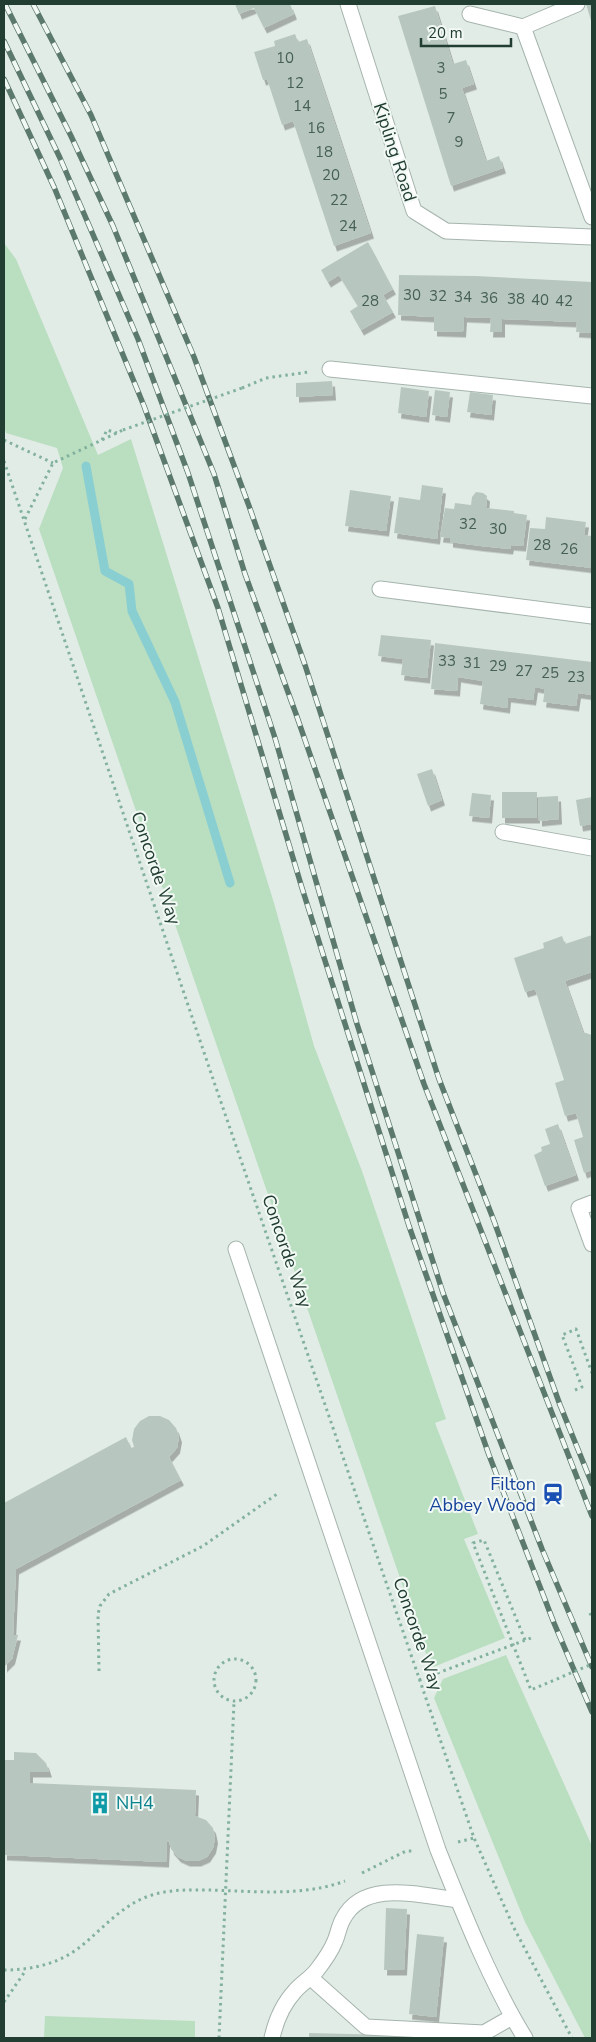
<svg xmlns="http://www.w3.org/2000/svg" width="596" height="2042" font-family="'Nunito Sans',sans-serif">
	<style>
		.green { fill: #badec0 }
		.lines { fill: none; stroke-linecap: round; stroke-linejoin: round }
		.stream { stroke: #89cfd2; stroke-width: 9 }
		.building { fill: #b7c7bf; filter: url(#shadow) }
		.minor-casing { stroke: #a5b4ad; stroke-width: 17 }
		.path { stroke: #82b19d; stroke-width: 3; stroke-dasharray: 2.5 4; stroke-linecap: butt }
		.minor { stroke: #fff; stroke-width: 15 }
		.rail-casing { stroke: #5c796e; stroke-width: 5.5 }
		.rail { stroke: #f2f9f5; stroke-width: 4; stroke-dasharray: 11; stroke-linecap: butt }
		.path-bridge { stroke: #82b19d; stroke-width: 3; stroke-dasharray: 2.5 4; stroke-linecap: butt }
		.labels { text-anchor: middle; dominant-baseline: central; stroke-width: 4; stroke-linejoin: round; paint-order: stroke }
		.number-label { font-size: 15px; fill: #476056 }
		.street-label { font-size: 18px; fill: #223e33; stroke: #f2f9f5 }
		.transit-label { font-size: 18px; fill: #164399; stroke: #f2f9f5; text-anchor: end }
		.culture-label { font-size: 18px; fill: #0d838f; stroke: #f2f9f5; text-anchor: start }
	</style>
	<defs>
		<filter id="shadow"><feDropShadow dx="3" dy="5.5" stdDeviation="0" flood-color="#0004"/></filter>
	</defs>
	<rect width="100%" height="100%" fill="#e2ece6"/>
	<!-- green -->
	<g class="green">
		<polygon points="4,243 16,259 98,455 131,439 274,903 314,1046 362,1171 446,1419 435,1423 478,1534 464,1539 505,1638 431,1668 39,529 63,468 57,448 6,433 4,426"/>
		<polygon points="506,1655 592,1846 592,2038 585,2038 525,1922 434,1698 443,1679"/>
		<polygon points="45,2016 195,2021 195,2038 44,2038"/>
	</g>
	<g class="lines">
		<!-- stream -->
		<polyline class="stream" points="86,466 105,571 129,584 132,611 175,702 230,883"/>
	</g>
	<!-- building -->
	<g class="building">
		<polygon points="235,4 290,4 294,14 264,28 254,8 239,14"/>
		<polygon points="586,4 592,4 592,24"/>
		<polygon points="435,6 453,64 466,60 474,84 462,88 486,161 499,156 503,168 451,186 398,16"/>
		<polygon points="295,34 298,42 307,39 371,233 334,246 293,121 282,125 267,79 263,80 254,52 275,46 274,41"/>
		<polygon points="368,242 393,289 383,295 393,312 361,330 350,311 358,306 339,275 328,282 321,270"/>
		<polygon points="399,275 476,276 592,282 592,333 576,332 577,322 502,319 502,332 490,332 491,318 464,317 463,332 434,331 434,317 398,315"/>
		<polygon points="332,381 333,395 296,397 296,383"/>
		<polygon points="401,387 429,391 426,417 398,413"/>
		<polygon points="435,390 450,392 447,417 432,415"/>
		<polygon points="470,392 493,395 491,415 467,412"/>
		<polygon points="422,485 443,488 437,539 394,533 399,497 420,500"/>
		<polygon points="350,490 391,496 386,531 345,526"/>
		<polygon points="476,492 483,493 487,496 486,508 514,511 514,513 527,515 523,546 511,545 510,549 481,546 450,542 450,538 440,537 445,508 454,509 455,503 471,505 472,497"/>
		<polygon points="546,517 586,522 584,535 592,536 592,568 526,560 530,528 545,529"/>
		<polygon points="381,635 431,640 427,678 401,675 403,659 378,656"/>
		<polygon points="435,643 592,662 592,695 578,693 576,706 560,704 543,702 545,689 535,687 533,700 508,697 507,708 480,704 483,681 458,677 457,691 431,689"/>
		<polygon points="432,769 442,800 428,806 417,774"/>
		<rect x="502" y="792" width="35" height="26"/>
		<polygon points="472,793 491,795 489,818 469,816"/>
		<polygon points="558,796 559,819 539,821 538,797"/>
		<polygon points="592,797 592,824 580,826 576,800"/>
		<polygon points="592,935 592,972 565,981 583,1032 592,1035 592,1170 584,1173 574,1140 583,1137 576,1113 565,1116 555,1083 564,1080 535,989 525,992 514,958 544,948 543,943 562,936 565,944"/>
		<polygon points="558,1124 576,1175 545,1186 534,1155 542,1151 541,1147 550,1144 545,1129"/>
		<polygon points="149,1416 160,1416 169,1420 176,1428 179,1437 177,1448 169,1457 181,1480 16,1569 13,1635 18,1635 12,1659 4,1667 4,1503 126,1437 131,1448 134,1447 132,1440 134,1429 140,1421"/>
		<polygon points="14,1752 36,1753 46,1763 49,1772 30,1772 30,1783 196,1790 195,1816 206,1820 213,1828 215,1838 213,1848 207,1857 198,1861 187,1861 178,1857 171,1849 169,1841 167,1842 166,1862 4,1855 4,1760 14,1760"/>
		<polygon points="386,1908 407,1909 404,1970 384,1970"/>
		<polygon points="417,1934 444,1937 436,2017 409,2014"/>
		<polygon points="309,2033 435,2036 435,2038 309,2038"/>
	</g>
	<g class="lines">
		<!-- minor casing -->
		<g class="minor-casing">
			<g id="minor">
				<polyline points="348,4 414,211 446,231 592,237"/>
				<polyline points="577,4 523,27 592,217"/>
				<polyline points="470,14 523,27"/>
				<polyline points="330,369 592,396"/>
				<polyline points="380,589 592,616"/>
				<polyline points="503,832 592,848"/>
				<polyline points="592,1203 579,1208 592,1244"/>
				<path d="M236,1249L438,1850C463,1912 490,1981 525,2038"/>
				<polyline points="311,1978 366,2027 484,2033 512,2017"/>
				<path d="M272,2038C276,2020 283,2004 295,1991C302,1983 311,1978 317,1970C324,1961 331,1951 335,1941C338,1934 339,1926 343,1919C364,1878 422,1896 458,1900"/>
			</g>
		</g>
		<!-- path -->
		<g class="path">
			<polyline points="242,388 266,378 309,372"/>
			<polyline points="4,440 53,463"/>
			<polyline points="102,440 107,430 117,433"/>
			<polyline points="4,461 212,1076 474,1838 514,1928 572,2038"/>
			<polyline points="25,519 53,463 123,430"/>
			<polyline points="575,1390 582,1387 562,1335 576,1329 592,1373"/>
			<polyline points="590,1613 592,1619"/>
			<circle cx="235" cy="1680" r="21"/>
			<polyline points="99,1671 98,1614 100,1606 109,1594 203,1546 277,1494"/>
			<polyline points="419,1680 531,1638"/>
			<polyline points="458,1842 474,1838"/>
			<polyline points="362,1873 406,1851 413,1851"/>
			<path d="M4,1970C34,1970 62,1963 85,1943C106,1925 125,1903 152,1895C171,1889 190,1890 209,1890C255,1891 302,1897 345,1881"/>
			<polyline points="4,2002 26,1970"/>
			<polyline points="219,2038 234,1702"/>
		</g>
		<!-- minor -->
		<use href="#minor" class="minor"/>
		<!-- rail casing -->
		<g class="rail-casing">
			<g id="rail">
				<polyline points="5,4 71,136 113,226 214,474 245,574 296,714 424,1084 592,1516"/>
				<polyline points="33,4 91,115 194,357 249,506 305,665 439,1079 494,1221 560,1405 592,1484"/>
				<polyline points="4,41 60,158 138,339 188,473 275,738 357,1024 443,1293 542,1549 592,1667"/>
				<polyline points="4,79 54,187 144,406 218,608 302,888 409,1226 489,1455 554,1623 592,1712"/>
			</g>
		</g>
		<!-- rail -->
		<use href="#rail" class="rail"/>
		<!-- path-bridge -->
		<g class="path-bridge">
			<polyline points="123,430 242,388"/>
			<polyline points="525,1640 484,1540 473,1543 531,1690 592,1664"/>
		</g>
	</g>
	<!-- icons -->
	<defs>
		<g id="station-bare" transform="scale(1.725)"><path d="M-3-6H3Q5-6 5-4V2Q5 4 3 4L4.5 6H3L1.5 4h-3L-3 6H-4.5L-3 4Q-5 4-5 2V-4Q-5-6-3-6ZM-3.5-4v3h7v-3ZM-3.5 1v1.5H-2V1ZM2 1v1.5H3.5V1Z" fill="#1a4fb4" stroke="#f2f9f5" stroke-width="2.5" paint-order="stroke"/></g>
		<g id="building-bare" transform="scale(1.725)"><path d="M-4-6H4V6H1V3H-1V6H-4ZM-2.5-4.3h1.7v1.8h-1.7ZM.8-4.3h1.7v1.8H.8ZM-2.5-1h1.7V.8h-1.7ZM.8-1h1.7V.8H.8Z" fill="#0f9aa8" stroke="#f2f9f5" stroke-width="2.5" paint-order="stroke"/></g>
	</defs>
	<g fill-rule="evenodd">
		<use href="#station-bare" x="553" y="1494"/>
		<use href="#building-bare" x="100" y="1803"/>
	</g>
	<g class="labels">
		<!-- number labels -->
		<g class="number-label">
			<text x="285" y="58">10</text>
			<text x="441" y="68">3</text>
			<text x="295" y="83">12</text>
			<text x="443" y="94">5</text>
			<text x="302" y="106">14</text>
			<text x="451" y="118">7</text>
			<text x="316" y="128">16</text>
			<text x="459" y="142">9</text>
			<text x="324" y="152">18</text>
			<text x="331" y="175">20</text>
			<text x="339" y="200">22</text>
			<text x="348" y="226">24</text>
			<text x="412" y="295">30</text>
			<text x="438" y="296">32</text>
			<text x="463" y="297">34</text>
			<text x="489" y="298">36</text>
			<text x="516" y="299">38</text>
			<text x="540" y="300">40</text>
			<text x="370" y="301">28</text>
			<text x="564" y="301">42</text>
			<text x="468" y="524">32</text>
			<text x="498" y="529">30</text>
			<text x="542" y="545">28</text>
			<text x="569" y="549">26</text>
			<text x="447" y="661">33</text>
			<text x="472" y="663">31</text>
			<text x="498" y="666">29</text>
			<text x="524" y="671">27</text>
			<text x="550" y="673">25</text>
			<text x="576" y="677">23</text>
		</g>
		<!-- street labels -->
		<g class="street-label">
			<text transform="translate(395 152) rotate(72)">Kipling Road</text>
			<text transform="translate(156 868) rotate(71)">Concorde Way</text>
			<text transform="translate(287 1251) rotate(71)">Concorde Way</text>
			<text transform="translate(418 1634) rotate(71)">Concorde Way</text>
		</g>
		<!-- transit labels -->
		<g class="transit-label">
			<text x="536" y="1484">Filton<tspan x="536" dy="21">Abbey Wood</tspan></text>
		</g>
		<!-- culture labels -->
		<g class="culture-label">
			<text x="116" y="1803">NH4</text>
		</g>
	</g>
	<!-- border -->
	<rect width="596" height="2042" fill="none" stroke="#223e33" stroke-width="10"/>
	<!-- scale -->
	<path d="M421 38v8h90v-8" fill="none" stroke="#223e33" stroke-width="2.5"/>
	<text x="428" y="38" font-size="15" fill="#223e33" stroke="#f2f9f5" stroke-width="4" paint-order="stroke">20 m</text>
</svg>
